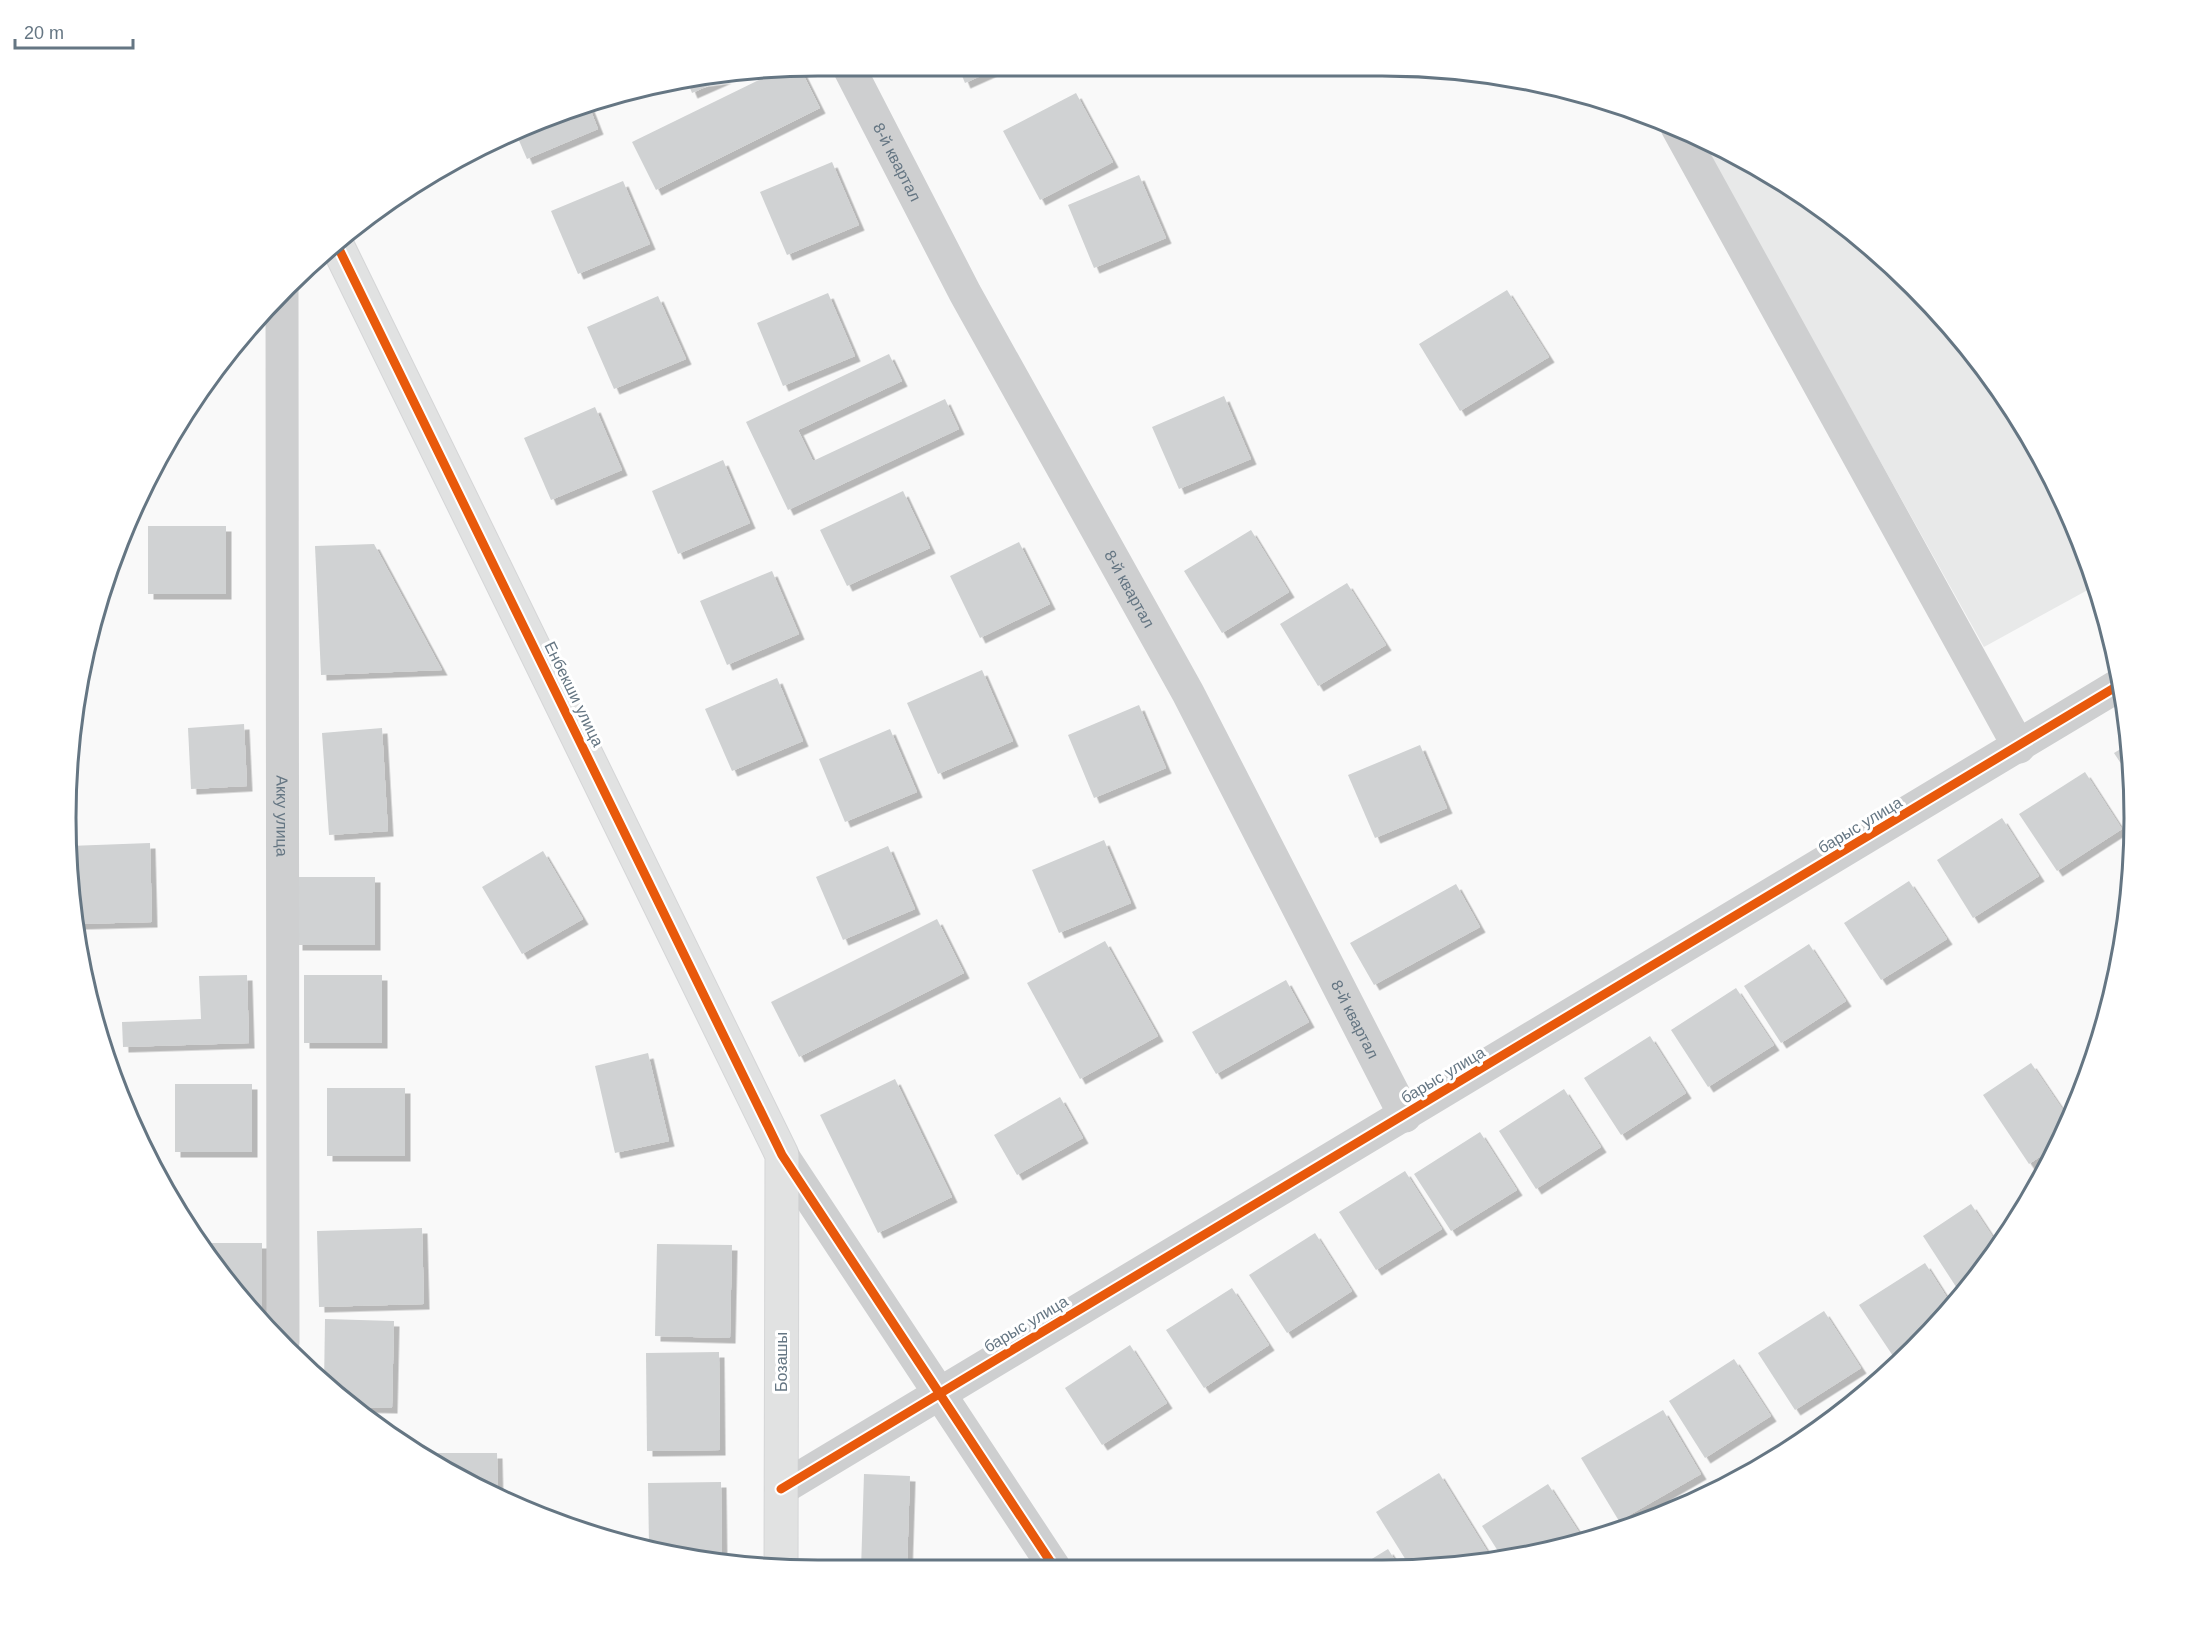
<svg xmlns="http://www.w3.org/2000/svg" width="2201" height="1637" font-family="Arial,sans-serif">
	<style>
		.built { fill: #e8e9e9 }
		.building { fill: #d0d2d3; filter: url(#shadow) }
		.lines { fill: none; stroke-linecap: round; stroke-linejoin: round }
		.secondary-casing { stroke: #d5d6d7; stroke-width: 35 }
		.street { stroke: #cecfd0; stroke-width: 33 }
		.secondary { stroke: #e1e2e2; stroke-width: 33 }
		.cycleway-casing { stroke: #fff; stroke-width: 13 }
		.cycleway { stroke: #e8590c; stroke-width: 9 }
		.labels { text-anchor: middle; dominant-baseline: central; stroke-width: 6; stroke-linejoin: round; paint-order: stroke }
		.street-label { font-size: 16px; fill: #657683; stroke: #fff }
		.rim { fill: none; stroke: #657683; stroke-width: 3 }
	</style>
	<defs>
		<filter id="shadow"><feDropShadow dx="5.5" dy="5.5" stdDeviation="0" flood-color="#0004"/></filter>
	</defs>
	<rect width="100%" height="100%" fill="#f9f9f9"/>
	<!-- built -->
	<polygon class="built" points="1700,139 1801,193 1914,286 1980,361 2058,486 2095,586 1984,647"/>
	<!-- building -->
	<g class="building">
		<polygon points="958,66 1003,66 965,83"/>
		<polygon points="800,68 820,108 656,190 632,142 775,72"/>
		<polygon points="726,78 692,93 688,83"/>
		<polygon points="1076,93 1113,162 1040,200 1003,131"/>
		<polygon points="589,106 598,129 527,159 517,136"/>
		<polygon points="832,162 859,225 787,255 760,192"/>
		<polygon points="1139,175 1166,238 1094,268 1068,205"/>
		<polygon points="623,181 650,244 578,274 551,211"/>
		<polygon points="1507,290 1549,357 1460,411 1419,344"/>
		<polygon points="828,293 855,356 783,386 757,323"/>
		<polygon points="658,296 686,359 614,389 587,327"/>
		<polygon points="889,354 902,381 798,430 813,461 945,399 959,429 788,510 746,422"/>
		<polygon points="1224,396 1251,459 1179,489 1152,427"/>
		<polygon points="595,407 622,470 551,500 524,438"/>
		<polygon points="723,460 750,523 678,554 652,491"/>
		<polygon points="903,491 930,548 847,586 820,530"/>
		<rect x="148" y="526" width="78" height="68"/>
		<polygon points="1251,530 1289,592 1222,633 1184,571"/>
		<polygon points="1019,542 1050,604 980,638 950,576"/>
		<polygon points="374,544 442,670 321,675 315,546"/>
		<polygon points="772,571 799,634 727,665 700,601"/>
		<polygon points="1347,583 1386,645 1318,686 1280,624"/>
		<polygon points="982,670 1013,741 938,774 907,703"/>
		<polygon points="777,678 803,741 732,771 705,709"/>
		<polygon points="1139,705 1166,768 1094,798 1068,735"/>
		<polygon points="244,724 247,786 191,789 188,728"/>
		<polygon points="382,728 388,831 329,835 322,733"/>
		<polygon points="890,729 917,792 845,822 819,759"/>
		<polygon points="2129,744 2133,770 2133,782 2114,753"/>
		<polygon points="1420,745 1447,808 1375,838 1348,775"/>
		<polygon points="2085,772 2122,829 2057,871 2019,814"/>
		<polygon points="2002,818 2039,876 1973,918 1937,860"/>
		<polygon points="1104,840 1131,903 1059,933 1032,870"/>
		<polygon points="150,843 152,922 79,924 68,872 69,846"/>
		<polygon points="888,846 915,909 843,940 816,877"/>
		<polygon points="543,851 583,919 522,954 482,887"/>
		<rect x="297" y="877" width="78" height="68"/>
		<polygon points="1909,881 1947,939 1881,980 1844,923"/>
		<polygon points="1456,884 1480,927 1374,985 1350,943"/>
		<polygon points="937,919 964,973 799,1057 771,1002"/>
		<polygon points="1105,941 1158,1036 1080,1079 1027,983"/>
		<polygon points="1809,944 1846,1001 1781,1043 1744,986"/>
		<polygon points="247,975 249,1043 123,1047 122,1022 201,1019 199,976"/>
		<rect x="304" y="975" width="78" height="68"/>
		<polygon points="1286,980 1309,1022 1216,1074 1192,1032"/>
		<polygon points="1736,988 1774,1045 1708,1087 1671,1030"/>
		<polygon points="1650,1036 1686,1093 1621,1135 1584,1078"/>
		<polygon points="648,1053 669,1141 615,1153 595,1066"/>
		<polygon points="2031,1063 2069,1119 2056,1146 2029,1164 1983,1095"/>
		<polygon points="895,1079 952,1197 878,1233 820,1115"/>
		<rect x="175" y="1084" width="77" height="68"/>
		<rect x="327" y="1088" width="78" height="68"/>
		<polygon points="1564,1089 1601,1147 1536,1189 1499,1131"/>
		<polygon points="1060,1097 1083,1138 1017,1175 994,1135"/>
		<polygon points="1480,1132 1517,1190 1451,1231 1414,1174"/>
		<polygon points="1405,1171 1442,1229 1376,1270 1339,1212"/>
		<polygon points="1971,1204 1998,1245 1962,1296 1923,1236"/>
		<polygon points="422,1228 424,1304 319,1307 317,1231"/>
		<polygon points="1315,1233 1352,1291 1287,1333 1249,1275"/>
		<polygon points="201,1243 262,1243 262,1311 254,1311 221,1276"/>
		<polygon points="657,1244 732,1245 730,1338 655,1336"/>
		<polygon points="1925,1263 1953,1307 1948,1315 1897,1362 1859,1305"/>
		<polygon points="1232,1288 1269,1345 1204,1388 1166,1330"/>
		<polygon points="1824,1311 1861,1368 1795,1410 1758,1353"/>
		<polygon points="325,1319 394,1321 392,1408 354,1407 324,1385"/>
		<polygon points="1130,1345 1167,1403 1102,1445 1065,1388"/>
		<polygon points="719,1352 720,1450 647,1451 646,1353"/>
		<polygon points="1734,1359 1771,1416 1705,1458 1669,1401"/>
		<polygon points="1663,1410 1701,1474 1619,1521 1581,1458"/>
		<polygon points="432,1453 497,1453 498,1495 443,1470 432,1463"/>
		<polygon points="1439,1473 1489,1554 1471,1565 1409,1565 1376,1512"/>
		<polygon points="864,1474 910,1476 907,1568 861,1569"/>
		<polygon points="721,1482 722,1560 649,1546 648,1483"/>
		<polygon points="1548,1484 1582,1537 1503,1559 1482,1526"/>
		<polygon points="1388,1549 1398,1565 1362,1565"/>
	</g>
	<g class="lines">
		<!-- secondary casing -->
		<g class="secondary-casing">
			<polyline id="secondary" points="338,247 782,1155 781,1569"/>
		</g>
		<!-- street -->
		<g class="street">
			<path id="s1" d="M848,66L965,293L1188,693L1405,1116"/>
			<polyline points="1677,127 2019,747"/>
			<path id="s2" d="M282,291L283,1342"/>
			<polyline points="782,1155 1054,1567"/>
			<polyline points="781,1489 2119,685"/>
		</g>
		<!-- secondary -->
		<use href="#secondary" class="secondary"/>
		<!-- cycleway casing -->
		<g class="cycleway-casing">
			<g id="cycleway">
				<polyline points="338,247 782,1155 1054,1567"/>
				<polyline points="781,1489 2119,685"/>
			</g>
		</g>
		<!-- cycleway -->
		<use href="#cycleway" class="cycleway"/>
	</g>
	<g class="labels">
		<!-- street labels -->
		<g class="street-label">
			<text stroke="none"><textPath href="#s1" startOffset="108">8-й квартал</textPath></text>
			<text stroke="none"><textPath href="#s1" startOffset="594">8-й квартал</textPath></text>
			<text transform="translate(574 694) rotate(64)">Енбекши улица</text>
			<text stroke="none"><textPath href="#s2" startOffset="525">Акку улица</textPath></text>
			<text transform="translate(1860 825) rotate(-31)">барыс улица</text>
			<text stroke="none"><textPath href="#s1" startOffset="1080">8-й квартал</textPath></text>
			<text transform="translate(1443 1075) rotate(-31)">барыс улица</text>
			<text transform="translate(1026 1324) rotate(-31)">барыс улица</text>
			<text transform="translate(781 1362) rotate(-90)">Бозашы</text>
		</g>
	</g>
	<!-- crop -->
	<path d="M0 0H2201V1637H0ZM818 76H1382A742 742 0 0 1 2124 818V818A742 742 0 0 1 1382 1560H818A742 742 0 0 1 76 818V818A742 742 0 0 1 818 76Z" fill="#fff" fill-rule="evenodd"/>
	<path class="rim" d="M818 76H1382A742 742 0 0 1 2124 818V818A742 742 0 0 1 1382 1560H818A742 742 0 0 1 76 818V818A742 742 0 0 1 818 76Z"/>
	<!-- scale -->
	<path d="M15 39v9h118v-9" fill="none" stroke="#657683" stroke-width="3"/>
	<text x="24" y="39" font-size="18" fill="#657683" stroke="#ffffff" stroke-width="4.5" paint-order="stroke">20 m</text>
</svg>
